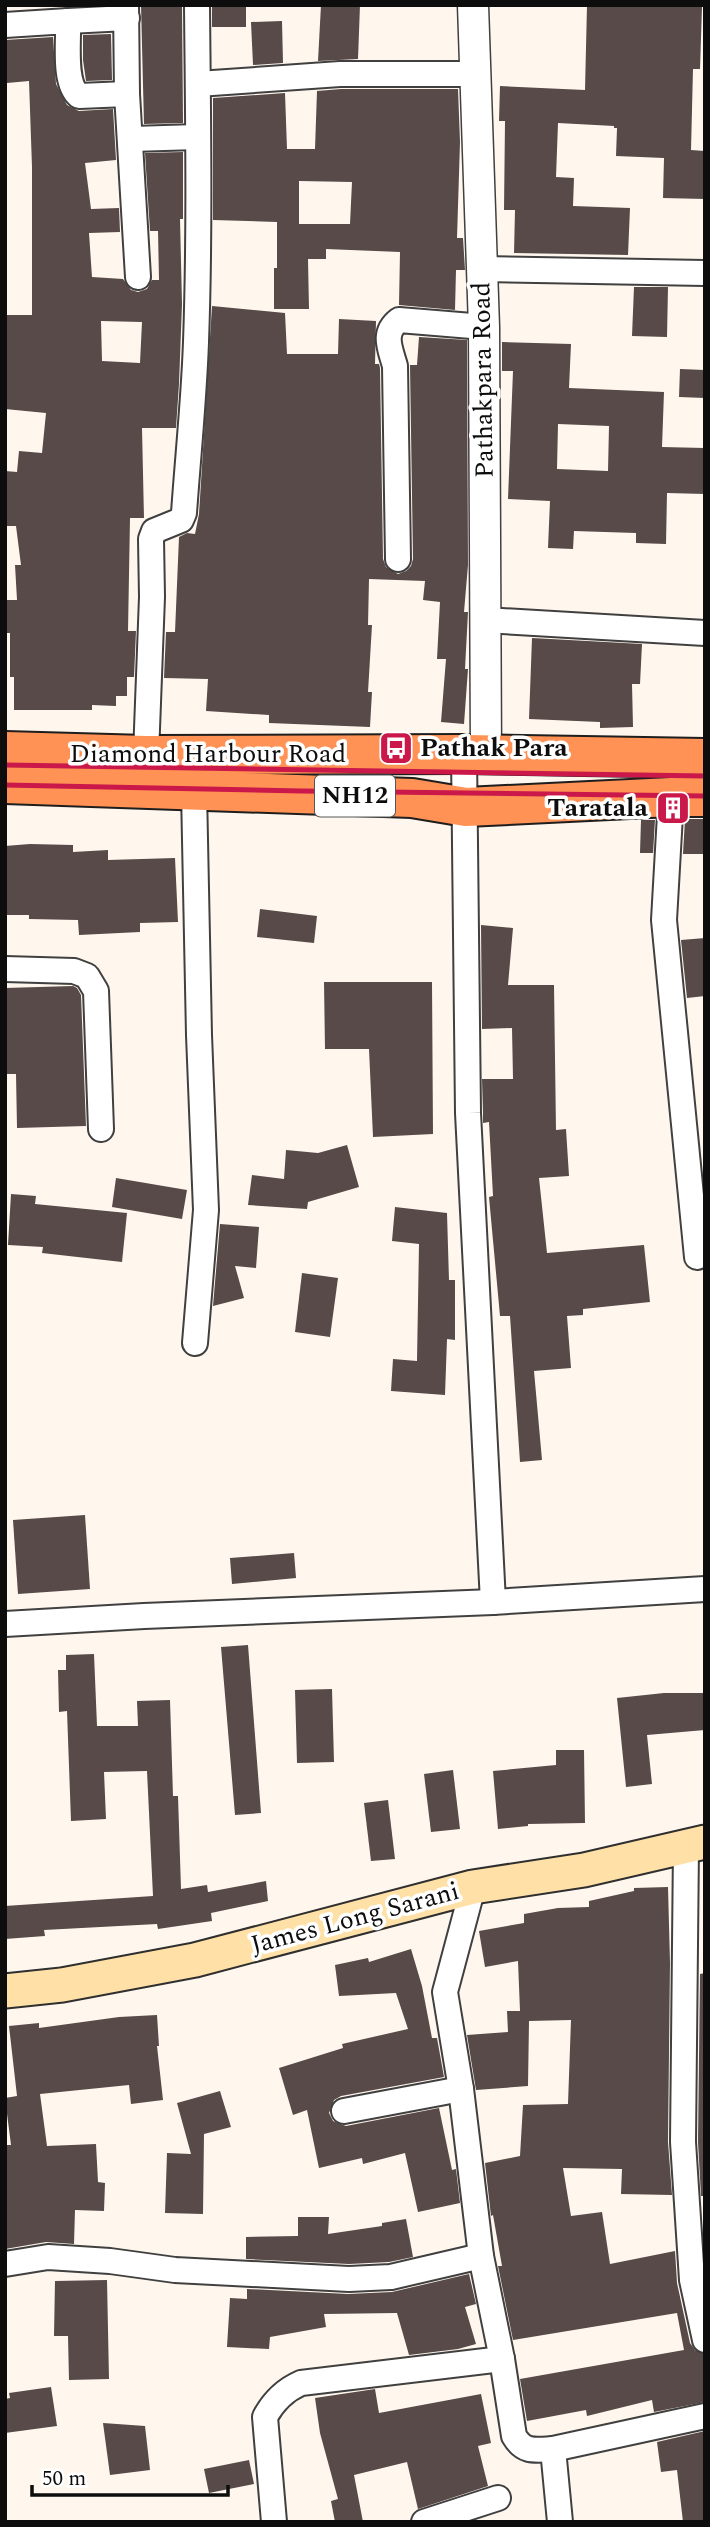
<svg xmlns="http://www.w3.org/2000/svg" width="710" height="2527" font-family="Spectral,serif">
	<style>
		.building { fill: #574a48; fill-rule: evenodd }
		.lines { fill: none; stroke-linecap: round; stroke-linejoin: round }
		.minor-casing { stroke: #404040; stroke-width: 28 }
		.tertiary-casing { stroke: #404040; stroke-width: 33 }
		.secondary-casing { stroke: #2f2f2f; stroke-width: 37 }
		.trunk-casing { stroke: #1e1e1e; stroke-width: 42 }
		.minor { stroke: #fff; stroke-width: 24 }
		.tertiary { stroke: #fff; stroke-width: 30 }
		.secondary { stroke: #ffe1a8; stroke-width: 33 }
		.trunk { stroke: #ff9254; stroke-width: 38 }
		.rail { stroke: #ca184b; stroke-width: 5 }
		.labels { text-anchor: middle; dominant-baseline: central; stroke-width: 7; stroke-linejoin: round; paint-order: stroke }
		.shield { fill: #fff; stroke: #565656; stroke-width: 2 }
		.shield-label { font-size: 24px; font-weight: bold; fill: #0d0d0d }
		.street-label { font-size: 26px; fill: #0d0d0d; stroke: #fff }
		.poi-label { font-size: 26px; font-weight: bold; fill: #0d0d0d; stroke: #fff; text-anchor: start }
	</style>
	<rect width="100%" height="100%" fill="#fff7ed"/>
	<!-- building -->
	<g class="building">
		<polygon points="141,5 182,5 183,123 144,124"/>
		<rect x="212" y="5" width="34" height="22"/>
		<polygon points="321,5 360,5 358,59 318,61"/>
		<polygon points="587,5 702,7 700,69 693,69 691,150 705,151 705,199 663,198 664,158 616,156 617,128 614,128 614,126 558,123 556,177 574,178 573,206 630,208 628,255 514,253 515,210 504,210 505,121 499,121 500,86 585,90"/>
		<polygon points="282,21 283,63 253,65 251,22"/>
		<polygon points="111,34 112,80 86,81 83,60 83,35"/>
		<path d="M53,37L56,84L67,105L79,111L113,109L116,160L85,163L91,209L119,208L120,232L89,233L92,277L123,279L131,290L138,292L147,289L152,280H159L158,231H150L145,153L183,152V219H180L182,304L179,384L176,428H142L144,518H130L128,631H136L134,677H127V696H116V706L92,705V710H14V677H10V633H6V600H17L15,565H21L16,526H5V471L17,472L19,451L42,453L46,413L5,409V315H32V167L29,81L7,83L5,40ZM101,321L142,322L140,363L102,361Z"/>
		<path d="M341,89H458L460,142L457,238H463L465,270H456L455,310L399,305L400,252L326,249V259H308L309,309H274V268H277V222L213,220V98L285,93L287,149H315L317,91ZM299,181L352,182L350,224H299Z"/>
		<polygon points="634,287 668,287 667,337 632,336"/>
		<polygon points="212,306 285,313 287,354 338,354 339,319 376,321 375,364 379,364 380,368 383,559 386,567 398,574 406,571 411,566 413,559 410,365 417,365 419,337 467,340 468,565 464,612 468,612 465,669 468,669 464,724 441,722 446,659 437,659 440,602 423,600 425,581 369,579 368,625 372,625 368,692 372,692 370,727 269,723 269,715 206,711 208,679 164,678 166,632 175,632 179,537 187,533 195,534 199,514"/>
		<path d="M502,342L571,344L569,388L664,392L662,447L705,448V494L667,493L666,544L636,543V533L574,531L573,549L548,548L550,501L508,499L513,371H502ZM558,424L609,426L608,471L557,469Z"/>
		<polygon points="680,369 705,370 705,398 679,397"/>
		<polygon points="532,638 642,644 640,684 632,684 633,727 600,728 600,722 529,719"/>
		<polygon points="685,819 705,819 705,854 683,854"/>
		<polygon points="641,820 655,820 653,853 640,853"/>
		<polygon points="30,844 73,845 73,852 108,850 108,860 175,858 178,922 140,923 140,932 79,935 78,920 29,919 29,915 5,915 5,846"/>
		<polygon points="260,909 317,916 314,943 257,937"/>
		<polygon points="481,925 513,928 508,985 554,985 556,1130 566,1129 569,1176 539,1178 547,1253 644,1245 650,1302 583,1309 583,1315 567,1316 571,1368 534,1371 542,1460 520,1462 510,1316 500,1316 489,1197 493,1196 489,1122 483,1123 483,1113 482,1079 513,1079 512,1028 482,1029"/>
		<polygon points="705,938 705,996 687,998 681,940"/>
		<polygon points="324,982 432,982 433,1134 373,1137 369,1049 325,1049"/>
		<polygon points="73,986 77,988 81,995 86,1126 17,1128 16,1074 5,1074 5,988"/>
		<polygon points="347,1145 359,1187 308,1202 307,1209 248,1205 252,1175 284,1179 286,1150 318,1153"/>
		<polygon points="116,1178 187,1190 182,1219 112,1207"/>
		<polygon points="11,1194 36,1196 35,1204 127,1213 122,1262 42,1253 43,1247 8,1245"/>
		<polygon points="395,1207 447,1213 449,1280 455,1280 455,1340 447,1339 445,1395 391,1391 393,1359 417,1361 419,1244 392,1241"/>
		<polygon points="220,1224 259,1227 256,1268 235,1266 244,1298 213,1306"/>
		<polygon points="302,1273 338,1278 330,1337 295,1332"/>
		<polygon points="85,1515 90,1589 18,1594 13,1520"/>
		<polygon points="294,1553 296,1578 232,1584 230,1558"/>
		<polygon points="248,1645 261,1813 235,1815 221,1647"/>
		<polygon points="94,1654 97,1726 138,1726 137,1701 170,1700 173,1796 178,1796 181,1889 207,1885 208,1892 266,1881 268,1901 211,1913 212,1921 158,1929 157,1924 44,1930 45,1936 5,1939 5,1906 153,1896 147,1771 104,1772 106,1819 71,1821 67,1711 59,1712 58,1670 66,1670 66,1655"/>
		<polygon points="332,1689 334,1762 297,1763 295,1690"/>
		<polygon points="664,1693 705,1693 705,1730 647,1735 652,1784 626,1787 617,1698"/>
		<polygon points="556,1750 584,1750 585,1823 528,1824 528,1826 498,1829 493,1771 556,1765"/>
		<polygon points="453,1770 460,1829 431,1832 424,1774"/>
		<polygon points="388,1800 395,1859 371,1861 364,1803"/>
		<polygon points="668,1887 670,1963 668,2142 672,2195 621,2194 622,2169 563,2168 571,2216 602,2212 610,2264 675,2251 677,2283 690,2343 695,2350 705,2354 705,2402 654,2412 652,2400 587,2416 586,2410 527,2421 520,2379 684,2350 677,2313 513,2340 498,2266 502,2266 493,2215 491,2216 485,2163 520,2156 523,2105 568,2104 571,2020 529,2021 528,2086 476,2090 467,2035 508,2032 507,2011 520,2011 518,1961 485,1967 479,1931 524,1923 524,1914 558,1908 589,1907 589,1901 634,1891 634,1888"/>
		<polygon points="411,1949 422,1986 432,2038 437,2038 444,2077 341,2096 334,2100 329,2113 333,2121 346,2126 439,2108 452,2170 456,2169 460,2203 418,2212 405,2153 363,2164 362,2158 319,2168 307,2110 293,2115 279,2068 343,2048 342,2044 408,2029 396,1993 339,1996 335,1965 368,1958 369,1962"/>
		<polygon points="705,1973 705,2196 701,2196 698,2142 700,1974"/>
		<polygon points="157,2015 159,2046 157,2046 163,2100 131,2104 129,2085 40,2094 47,2146 96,2144 98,2182 105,2183 104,2211 75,2210 74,2244 46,2242 5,2249 5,2145 11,2145 5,2098 17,2096 9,2026 39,2023 39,2028 119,2017"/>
		<polygon points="220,2091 231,2127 204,2134 203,2214 165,2213 167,2153 191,2154 177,2103"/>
		<polygon points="298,2217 329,2217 328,2234 382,2226 382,2223 406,2219 413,2257 389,2262 349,2264 246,2259 246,2237 298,2236"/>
		<polygon points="469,2274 476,2304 465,2307 476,2344 458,2349 409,2355 397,2313 324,2314 326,2327 270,2337 269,2349 227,2347 230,2298 247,2299 247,2289 348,2294 392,2292"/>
		<polygon points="107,2280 109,2379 69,2380 68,2336 54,2336 55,2281"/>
		<polygon points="51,2387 57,2426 5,2433 5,2399 10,2398 9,2393"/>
		<polygon points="375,2389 379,2413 481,2394 491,2443 478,2446 488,2486 418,2509 407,2462 354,2475 363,2522 335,2522 331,2501 338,2499 320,2433 315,2398"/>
		<polygon points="103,2423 145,2426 150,2470 110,2475"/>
		<polygon points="705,2431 705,2522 683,2522 677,2470 661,2472 657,2442"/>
		<polygon points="249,2460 254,2484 209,2493 204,2469"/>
	</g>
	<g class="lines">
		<!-- minor casing -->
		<g class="minor-casing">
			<g id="minor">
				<polyline points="126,5 127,94 138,277"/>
				<polyline points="68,21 127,18"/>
				<path d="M5,25L68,21C69,41 63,83 79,96L127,94"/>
				<polyline points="198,84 340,74 474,74"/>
				<polyline points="132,139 197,137"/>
				<polyline points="482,269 705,273"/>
				<path d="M398,559L395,366C390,348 382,333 399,320L484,327"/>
				<polyline points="485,620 705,633"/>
				<polyline points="464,754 468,1113 493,1602"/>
				<path d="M146,755L152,597L151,539L154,531L181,520L184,513C188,456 194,399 196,342C200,230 198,117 197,5"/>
				<polyline points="194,791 199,1035 206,1210 195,1343"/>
				<polyline points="671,797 664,920 697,1257"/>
				<polyline points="5,969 74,971 87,976 96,991 101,1129"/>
				<polyline points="5,1624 144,1616 493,1602 705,1589"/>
				<polyline points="686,1846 683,2142 692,2280 705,2340"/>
				<path d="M473,1887L445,1992L461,2089L481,2256L502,2359L514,2436C524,2453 535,2450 553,2449L705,2416"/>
				<polyline points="344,2111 461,2089"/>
				<polyline points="5,2264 48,2257 110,2261 175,2270 349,2279 391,2277 481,2256"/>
				<polyline points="553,2449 560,2522"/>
				<path d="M274,2522L265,2417C273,2402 285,2390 301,2383L502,2359"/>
				<polyline points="424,2522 498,2498"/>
			</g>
		</g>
		<!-- tertiary casing -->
		<g class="tertiary-casing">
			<polyline id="tertiary" points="473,5 484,327 486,755"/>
		</g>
		<!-- secondary casing -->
		<g class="secondary-casing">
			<polyline id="secondary" points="5,1991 62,1985 195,1960 473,1887 584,1870 705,1842"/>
		</g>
		<!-- trunk casing -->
		<g class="trunk-casing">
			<g id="trunk">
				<polyline points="5,751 146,755 464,754 705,758"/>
				<polyline points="5,784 412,798 466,807 671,797 705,797"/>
			</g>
		</g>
		<!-- minor -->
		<use href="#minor" class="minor"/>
		<!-- tertiary -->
		<use href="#tertiary" class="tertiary"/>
		<!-- secondary -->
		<use href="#secondary" class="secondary"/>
		<!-- trunk -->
		<use href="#trunk" class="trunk"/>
		<!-- rail -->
		<g class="rail">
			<polyline points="5,765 705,776"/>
			<polyline points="5,785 301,791 705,796"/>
		</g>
	</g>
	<!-- icons -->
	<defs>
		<g id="bus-square" transform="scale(1.75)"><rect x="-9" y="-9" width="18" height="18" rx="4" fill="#ca184b" stroke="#fff"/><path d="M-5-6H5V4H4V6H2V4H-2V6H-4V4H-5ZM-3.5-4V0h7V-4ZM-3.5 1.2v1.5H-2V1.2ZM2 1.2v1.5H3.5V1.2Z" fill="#fff"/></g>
		<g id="building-square" transform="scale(1.75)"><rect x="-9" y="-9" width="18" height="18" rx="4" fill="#ca184b" stroke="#fff"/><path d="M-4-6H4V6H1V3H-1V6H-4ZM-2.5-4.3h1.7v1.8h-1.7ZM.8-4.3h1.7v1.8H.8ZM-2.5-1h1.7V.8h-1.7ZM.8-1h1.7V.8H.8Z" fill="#fff"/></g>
	</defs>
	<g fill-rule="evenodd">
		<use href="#bus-square" x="396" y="748"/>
		<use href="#building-square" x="673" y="808"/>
	</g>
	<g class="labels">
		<!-- shield labels -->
		<rect class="shield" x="315" y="775.5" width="80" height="41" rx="5"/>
		<g class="shield-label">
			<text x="355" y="796">NH12</text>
		</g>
		<!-- street labels -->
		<g class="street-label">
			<text transform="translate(483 380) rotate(-91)">Pathakpara Road</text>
			<text x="208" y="754">Diamond Harbour Road</text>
			<text transform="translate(355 1918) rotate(-15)">James Long Sarani</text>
		</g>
		<!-- poi labels -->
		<g class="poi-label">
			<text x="420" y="748">Pathak Para</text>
			<text x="648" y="808" text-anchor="end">Taratala</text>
		</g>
	</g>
	<!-- border -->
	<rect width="710" height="2527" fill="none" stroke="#0d0d0d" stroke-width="14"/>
	<!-- scale -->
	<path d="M32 2485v10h196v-10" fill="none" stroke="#0d0d0d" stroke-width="3.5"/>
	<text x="42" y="2485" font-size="21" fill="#0d0d0d" stroke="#ffffff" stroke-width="5" paint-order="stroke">50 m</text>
</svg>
